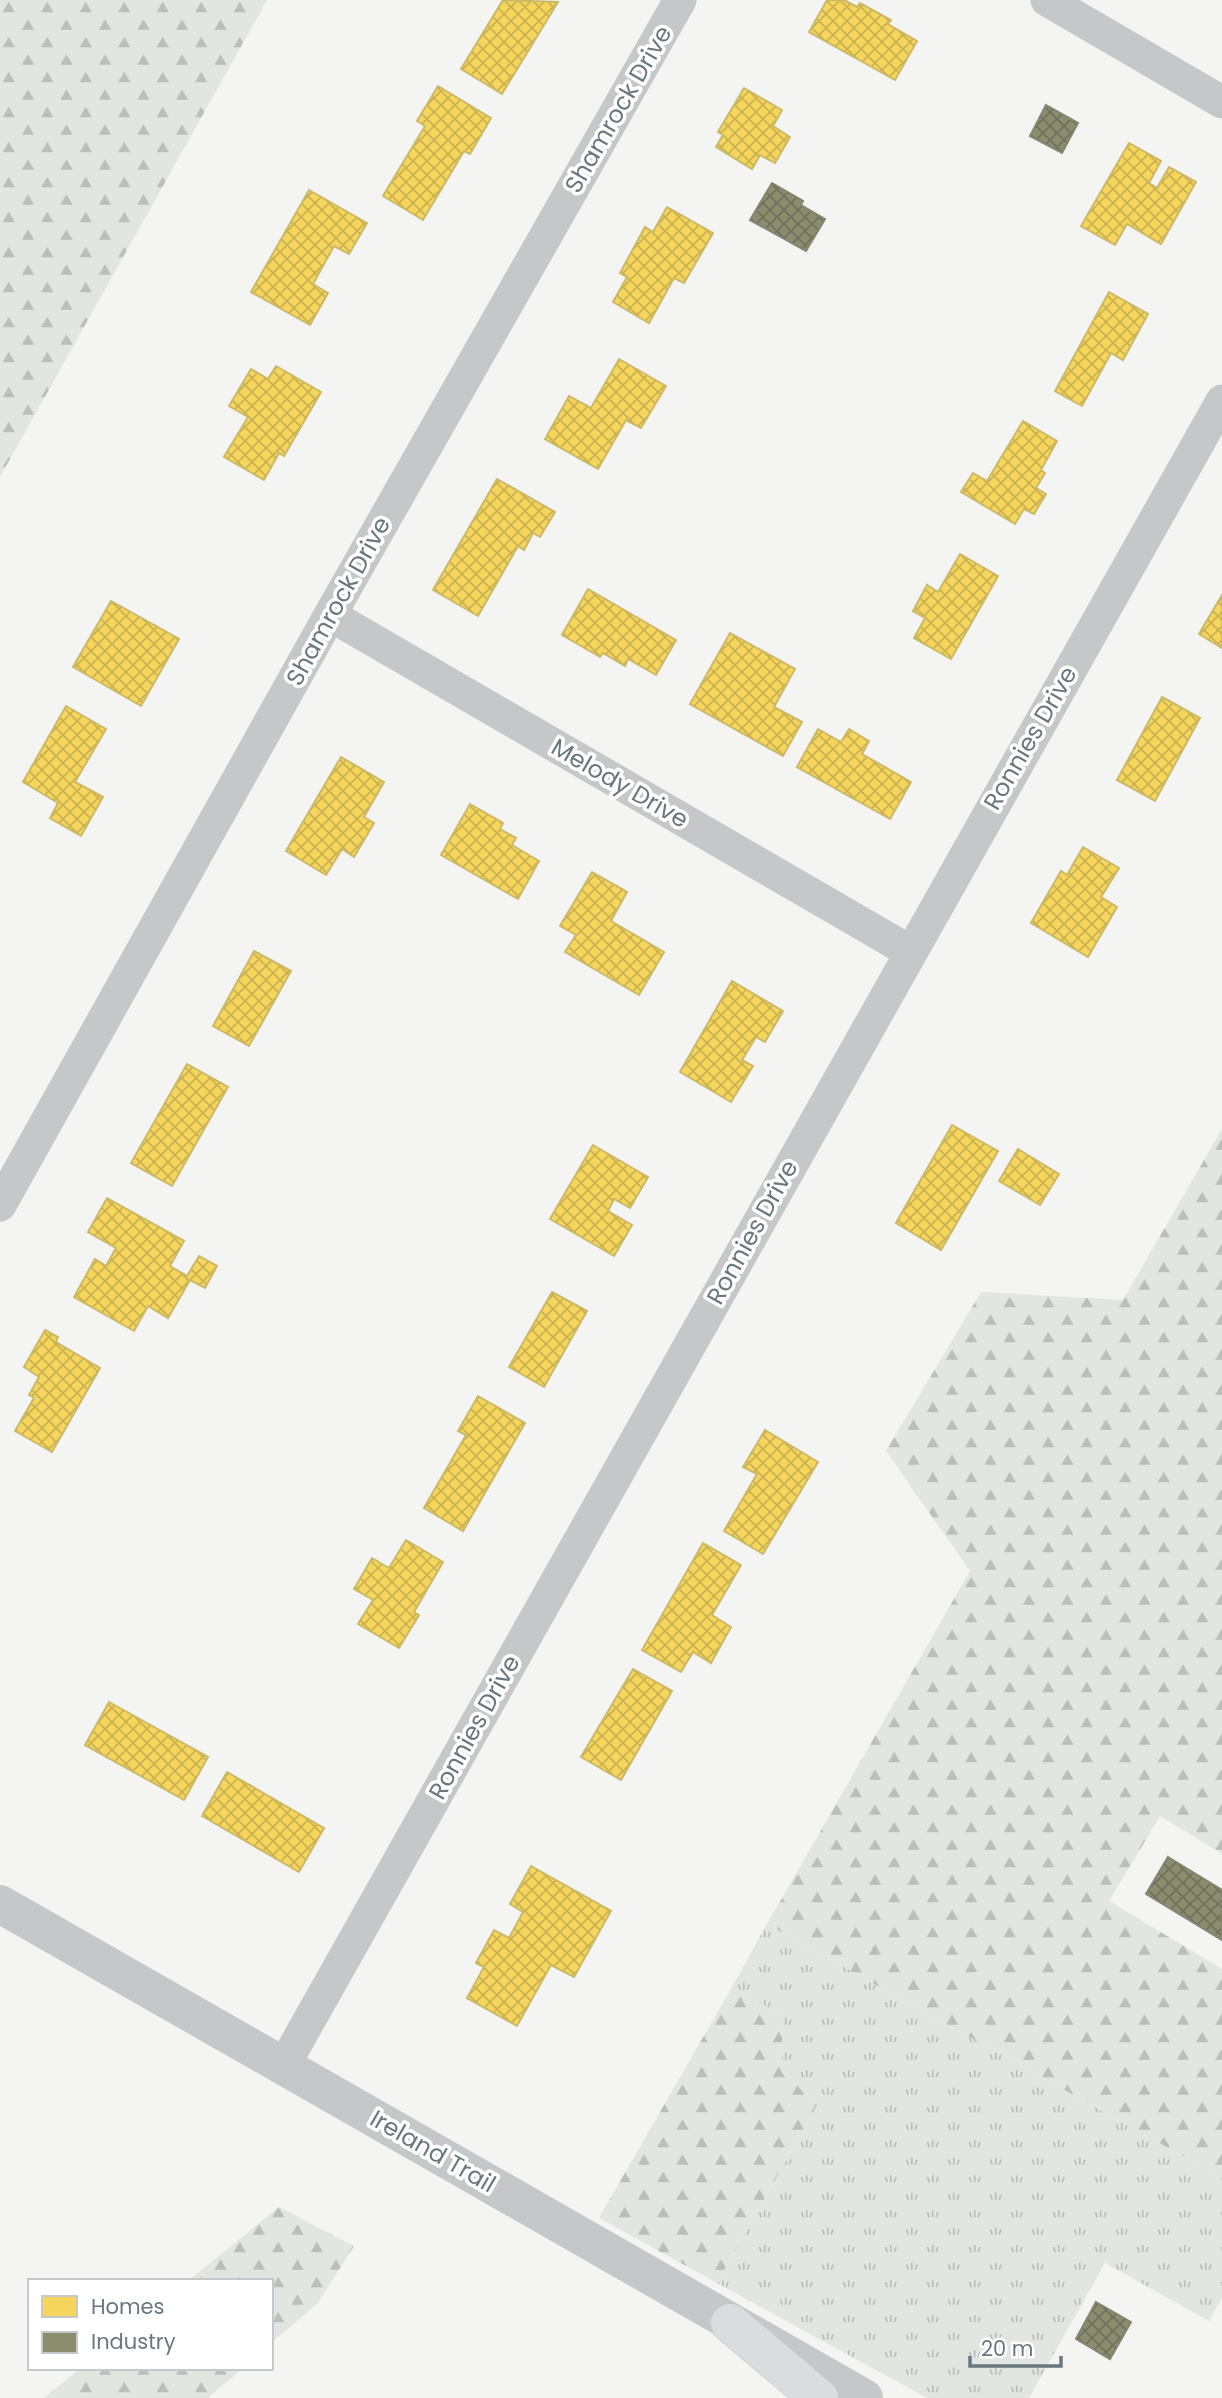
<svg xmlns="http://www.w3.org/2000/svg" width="1222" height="2398" font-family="Poppins,sans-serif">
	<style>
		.grass { fill: url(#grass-tufts) }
		.forest { fill: url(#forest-firs) }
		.homes { fill: url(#homes-cross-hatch); stroke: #cbb966; stroke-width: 2 }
		.industry { fill: url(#industry-cross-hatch); stroke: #818673; stroke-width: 2 }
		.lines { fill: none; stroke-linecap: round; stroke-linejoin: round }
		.secondary-casing { stroke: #cfd0d0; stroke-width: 40 }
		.minor { stroke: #c5c7c8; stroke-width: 33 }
		.tertiary { stroke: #c5c7c8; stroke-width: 38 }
		.secondary { stroke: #dbdcdd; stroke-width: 38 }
		.labels { text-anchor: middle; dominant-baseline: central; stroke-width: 7; stroke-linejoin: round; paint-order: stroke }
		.street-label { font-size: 24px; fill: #68787f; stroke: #fff }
	</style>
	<defs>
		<pattern id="grass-tufts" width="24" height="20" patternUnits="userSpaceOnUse" patternTransform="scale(1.75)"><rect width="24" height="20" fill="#e3e5e1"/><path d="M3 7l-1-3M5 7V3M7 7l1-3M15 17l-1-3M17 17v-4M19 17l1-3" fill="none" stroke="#bcbebc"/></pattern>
		<pattern id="forest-firs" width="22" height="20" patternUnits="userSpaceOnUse" patternTransform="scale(1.75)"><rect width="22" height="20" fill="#e3e5e1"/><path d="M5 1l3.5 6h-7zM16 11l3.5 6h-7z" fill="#bcbebc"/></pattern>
		<pattern id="homes-cross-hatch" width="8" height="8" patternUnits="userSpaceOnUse" patternTransform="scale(1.75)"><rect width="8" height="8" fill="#f6d55c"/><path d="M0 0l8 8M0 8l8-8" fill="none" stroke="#cbb251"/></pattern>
		<pattern id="industry-cross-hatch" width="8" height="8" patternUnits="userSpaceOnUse" patternTransform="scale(1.75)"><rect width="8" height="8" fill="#8c8c6e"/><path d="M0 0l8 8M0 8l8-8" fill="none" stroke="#71725c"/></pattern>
	</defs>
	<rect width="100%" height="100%" fill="#f4f4f3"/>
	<!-- grass -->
	<polygon class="grass" points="767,1924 1222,2178 1222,2298 1209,2321 1105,2263 1029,2398 927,2398 717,2283 817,2105 781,2070 783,2016 732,1987"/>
	<!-- forest -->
	<g class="forest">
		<polygon points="0,0 267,0 0,477"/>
		<polygon points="1222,1129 1222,1854 1160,1816 1109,1901 1222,1969 1222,2178 767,1924 970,1571 886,1451 981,1292 1123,1300"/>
		<polygon points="732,1987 783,2016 781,2070 817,2105 717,2283 599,2218"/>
		<polygon points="279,2207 354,2246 317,2304 271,2343 271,2281 188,2281"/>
		<polygon points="81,2368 243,2368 208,2398 44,2398"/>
	</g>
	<!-- homes -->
	<g class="homes">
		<polygon points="503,0 558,2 502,94 461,69"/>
		<polygon points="827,0 844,0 857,7 860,3 891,20 888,24 917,41 895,80 809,32"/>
		<polygon points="438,86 491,118 470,154 464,151 423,220 383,196 425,126 417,121"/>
		<polygon points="744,88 782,110 773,126 790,137 775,163 760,155 752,169 716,147 723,135 718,132"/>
		<polygon points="1129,143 1161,161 1149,183 1157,188 1169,167 1196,182 1161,244 1127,224 1115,245 1081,226"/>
		<polygon points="309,190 367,223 349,254 334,246 313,284 328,293 310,325 251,292"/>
		<polygon points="667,207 713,233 684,283 674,278 649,323 613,302 627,277 620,273 645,227 653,232"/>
		<polygon points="1109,292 1148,314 1123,360 1111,353 1082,406 1055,391"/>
		<polygon points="619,359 666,386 641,428 626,420 598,469 545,439 569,396 591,408"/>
		<polygon points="276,366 321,392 284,456 279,453 264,480 224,457 248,417 229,406 251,369 268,379"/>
		<polygon points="1023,421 1057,441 1041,470 1045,473 1036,488 1046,494 1034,514 1024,509 1015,524 961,492 973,473 987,481"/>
		<polygon points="497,479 555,512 540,537 533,533 524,550 518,546 478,616 433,590"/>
		<polygon points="960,554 998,576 951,659 914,638 925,618 913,611 927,585 938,592"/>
		<polygon points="588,589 676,640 656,675 628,659 625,666 603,653 600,657 562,635"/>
		<polygon points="1222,595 1222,648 1199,634"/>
		<polygon points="111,601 179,639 141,706 73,667"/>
		<polygon points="730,633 795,669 774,707 802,722 783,756 690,704"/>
		<polygon points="1162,697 1200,718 1155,801 1117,780"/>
		<polygon points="66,706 106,729 75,782 103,797 81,836 50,818 58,803 23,782"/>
		<polygon points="818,729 841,742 849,729 869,741 862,754 911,782 890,819 797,767"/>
		<polygon points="341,757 384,782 364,817 374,823 354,857 342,849 326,875 286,851"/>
		<polygon points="470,804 503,823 500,829 516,838 512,845 539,861 518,899 441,855"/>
		<polygon points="1083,847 1119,868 1101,897 1117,907 1088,957 1031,923 1061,871 1067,875"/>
		<polygon points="592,872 627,892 611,921 664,952 639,995 565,952 576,935 560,926"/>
		<polygon points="254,951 291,971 249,1046 213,1026"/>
		<polygon points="732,981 783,1011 765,1042 756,1037 742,1060 753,1066 731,1102 680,1072"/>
		<polygon points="187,1064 228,1087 172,1186 131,1163"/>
		<polygon points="952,1125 998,1151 941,1250 896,1223"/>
		<polygon points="593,1145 648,1177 630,1208 614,1199 608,1211 632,1225 614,1256 550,1219"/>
		<polygon points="1018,1149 1059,1174 1040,1205 999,1181"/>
		<polygon points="107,1198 184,1241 170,1266 187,1276 199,1256 217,1266 205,1288 190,1280 168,1318 148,1306 134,1331 74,1297 95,1259 106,1266 116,1248 88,1232"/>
		<polygon points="552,1292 587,1311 544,1387 509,1367"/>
		<polygon points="45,1330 58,1337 56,1342 100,1368 52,1452 15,1431 34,1398 29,1395 39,1377 24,1367"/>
		<polygon points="478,1396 525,1423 463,1531 424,1508 466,1435 458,1431"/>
		<polygon points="765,1430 818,1462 763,1554 724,1531 757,1474 743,1467"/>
		<polygon points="406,1540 443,1562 414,1612 419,1615 399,1648 358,1624 373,1600 354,1589 372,1558 389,1568"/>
		<polygon points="703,1543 741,1565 712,1615 731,1627 711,1663 693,1652 681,1672 642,1650"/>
		<polygon points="633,1669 672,1691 621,1780 581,1757"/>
		<polygon points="109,1702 208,1757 184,1800 85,1745"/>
		<polygon points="227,1772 324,1828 299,1872 202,1816"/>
		<polygon points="531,1866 611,1911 574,1977 551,1965 517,2026 467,1998 484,1967 476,1963 494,1930 509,1938 523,1912 510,1904"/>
	</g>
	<!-- industry -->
	<g class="industry">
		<polygon points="1046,105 1078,123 1062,153 1030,136"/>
		<polygon points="772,183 803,201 801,205 825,219 806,251 750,220"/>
		<polygon points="1168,1857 1222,1890 1222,1940 1146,1894"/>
		<polygon points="1096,2302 1131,2322 1110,2359 1076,2339"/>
	</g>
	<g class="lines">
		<!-- secondary casing -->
		<g class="secondary-casing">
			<polyline id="secondary" points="730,2323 819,2398"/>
		</g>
		<!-- minor -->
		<g class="minor">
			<polyline points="1047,0 1222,102"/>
			<polyline points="330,615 909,951"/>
			<polyline points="0,1205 330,615 680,0"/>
			<polyline points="284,2065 1222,401"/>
		</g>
		<!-- tertiary -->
		<polyline class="tertiary" points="0,1904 864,2398"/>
		<!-- secondary -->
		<use href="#secondary" class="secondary"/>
	</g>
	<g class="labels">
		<!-- street labels -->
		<g class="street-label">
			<text transform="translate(618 109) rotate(-60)">Shamrock Drive</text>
			<text transform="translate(338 601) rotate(-61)">Shamrock Drive</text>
			<text transform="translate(1030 738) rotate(-60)">Ronnies Drive</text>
			<text transform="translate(620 783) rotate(30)">Melody Drive</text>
			<text transform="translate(752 1232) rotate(-61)">Ronnies Drive</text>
			<text transform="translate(474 1727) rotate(-61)">Ronnies Drive</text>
			<text transform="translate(433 2151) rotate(30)">Ireland Trail</text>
		</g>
	</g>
	<!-- legend -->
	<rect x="28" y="2279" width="245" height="91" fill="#ffffff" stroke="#c3c9cc" stroke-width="2"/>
	<rect x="42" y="2296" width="35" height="21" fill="#f6d55c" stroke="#c3c9cc" stroke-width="2"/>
	<text x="91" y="2314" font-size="21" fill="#68787f">Homes</text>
	<rect x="42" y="2332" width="35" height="21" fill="#8c8c6e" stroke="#c3c9cc" stroke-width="2"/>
	<text x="91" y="2349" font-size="21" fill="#68787f">Industry</text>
	<!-- scale -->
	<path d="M970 2356v10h91v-10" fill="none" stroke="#68787f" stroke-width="3.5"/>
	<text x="981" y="2356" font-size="21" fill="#68787f" stroke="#ffffff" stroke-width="5" paint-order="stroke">20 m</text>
</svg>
